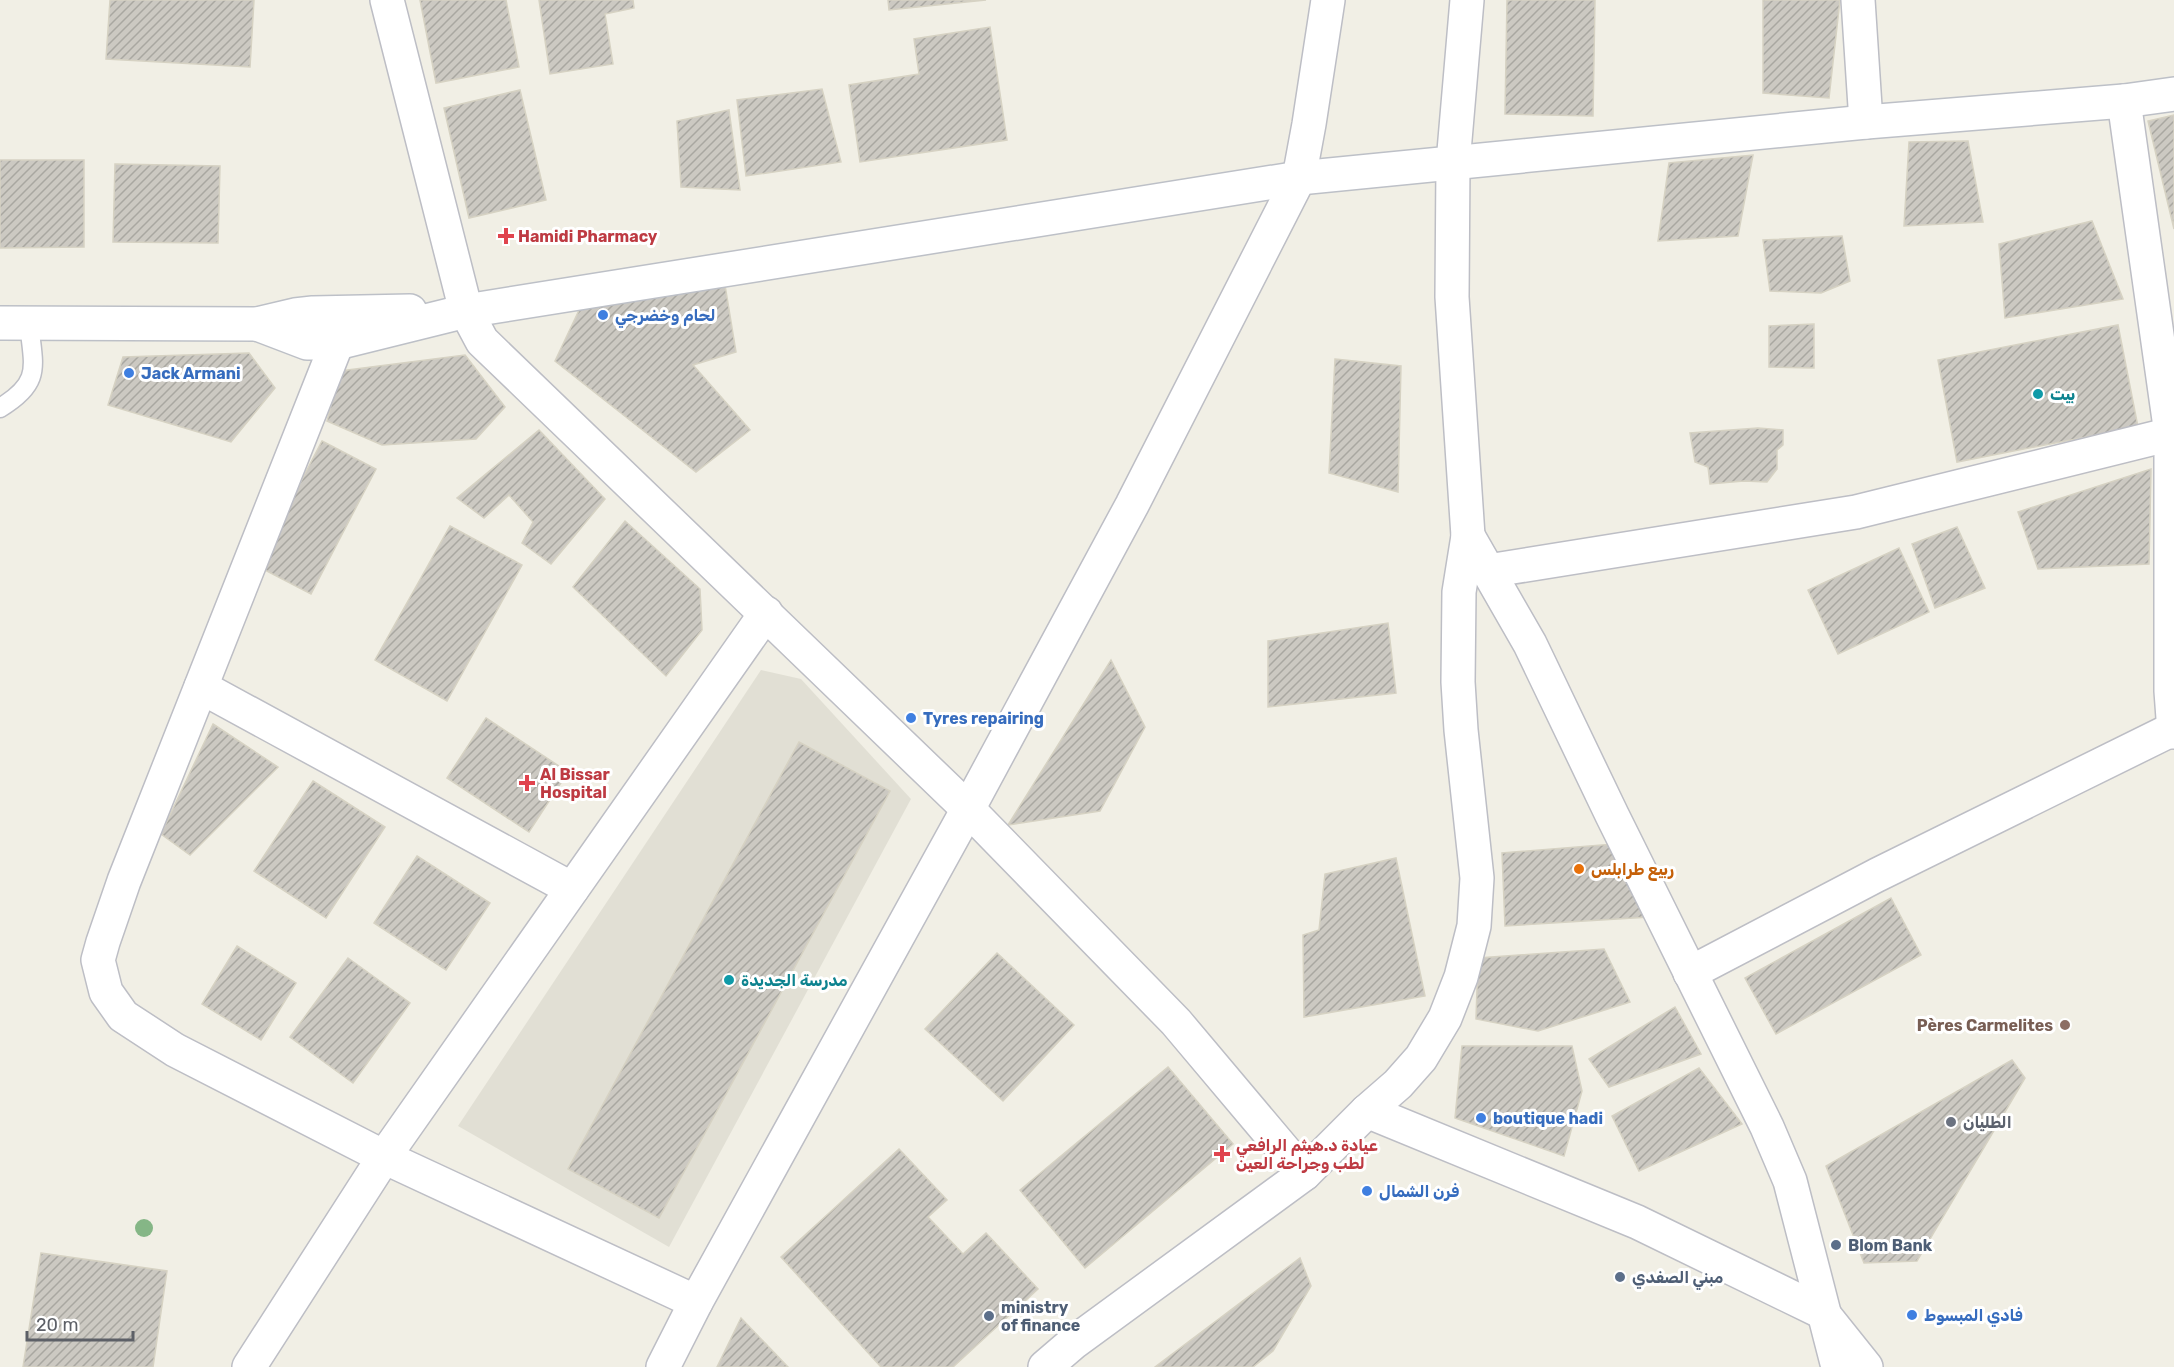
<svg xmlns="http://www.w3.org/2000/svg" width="2174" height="1367" font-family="Rubik,'Noto Sans Arabic',sans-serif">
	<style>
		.education { fill: #e1dfd4 }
		.building { fill: url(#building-hatch); stroke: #d6d2c3; stroke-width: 1.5 }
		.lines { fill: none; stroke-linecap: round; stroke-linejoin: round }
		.lane-casing { stroke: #bdbec5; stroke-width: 21 }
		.street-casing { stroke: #bdbec5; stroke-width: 36 }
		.secondary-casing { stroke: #bdc0c7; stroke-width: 36 }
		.lane { stroke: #fff; stroke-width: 18 }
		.street { stroke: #fff; stroke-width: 33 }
		.secondary { stroke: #fff; stroke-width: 33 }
		.tree { fill: #85b686 }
		.health-dot { fill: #e0444e; stroke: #fff; stroke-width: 2 }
		.shop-dot { fill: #3f7fe0; stroke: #fff; stroke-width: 2 }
		.culture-dot { fill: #0f9aa8; stroke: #fff; stroke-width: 2 }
		.food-dot { fill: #e8710a; stroke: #fff; stroke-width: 2 }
		.education-dot { fill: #8d6e63; stroke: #fff; stroke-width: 2 }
		.worship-dot { fill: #6b7280; stroke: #fff; stroke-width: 2 }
		.service-dot { fill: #5c6f8a; stroke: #fff; stroke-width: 2 }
		.labels { text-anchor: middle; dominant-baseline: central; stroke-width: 6; stroke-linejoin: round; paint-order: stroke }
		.health-label { font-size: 16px; font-weight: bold; fill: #be3a42; stroke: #fff; text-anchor: start }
		.shop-label { font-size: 16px; font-weight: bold; fill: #366cbe; stroke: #fff; text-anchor: start }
		.culture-label { font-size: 16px; font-weight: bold; fill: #0d838f; stroke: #fff; text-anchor: start }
		.food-label { font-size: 16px; font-weight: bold; fill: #c56008; stroke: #fff; text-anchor: start }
		.education-label { font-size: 16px; font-weight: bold; fill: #785e54; stroke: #fff; text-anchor: end }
		.worship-label { font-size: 16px; font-weight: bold; fill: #5b616d; stroke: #fff; text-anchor: start }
		.service-label { font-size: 16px; font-weight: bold; fill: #4e5e75; stroke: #fff; text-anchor: start }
	</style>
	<defs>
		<pattern id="building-hatch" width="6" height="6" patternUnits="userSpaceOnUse" patternTransform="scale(1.5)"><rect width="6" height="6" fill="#ccc9c2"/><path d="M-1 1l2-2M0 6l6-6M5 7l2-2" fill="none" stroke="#a9a7a1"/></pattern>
	</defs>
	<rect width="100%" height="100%" fill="#f1efe5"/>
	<!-- education -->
	<polygon class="education" points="761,670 801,679 911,799 669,1247 458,1126"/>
	<!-- building -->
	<g class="building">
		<polygon points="110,0 254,0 250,67 106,59"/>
		<polygon points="420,0 506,0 519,67 436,83"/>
		<polygon points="539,0 633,0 634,8 605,14 613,64 550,74"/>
		<polygon points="888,0 986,0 889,10"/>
		<polygon points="1507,0 1595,0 1593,116 1505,114"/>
		<polygon points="1763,0 1840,0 1829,98 1763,93"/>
		<polygon points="990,27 1007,140 860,162 849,85 919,74 914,39"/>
		<polygon points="822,89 841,162 746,176 737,100"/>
		<polygon points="520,90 546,200 469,218 444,108"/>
		<polygon points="729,110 740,190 681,187 677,121"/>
		<polygon points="2174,115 2174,229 2148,121"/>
		<polygon points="1968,141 1983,222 1904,226 1909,142"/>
		<polygon points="1753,155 1738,236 1658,241 1669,163"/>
		<polygon points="0,160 84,160 84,247 0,248"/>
		<polygon points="115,164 220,166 218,243 113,242"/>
		<polygon points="2092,221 2123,299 2005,318 1999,244"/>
		<polygon points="1842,236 1850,281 1821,293 1770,291 1763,240"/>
		<polygon points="725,285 736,352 693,365 750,430 696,472 555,361 582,304"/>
		<polygon points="1814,324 1814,368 1769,367 1769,326"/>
		<polygon points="2118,325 2138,427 1957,462 1938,360"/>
		<polygon points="249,353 275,388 231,442 108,405 123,357"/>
		<polygon points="465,355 505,407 476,439 382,445 327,421 340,371"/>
		<polygon points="1335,359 1401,366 1398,492 1329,473"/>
		<polygon points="1758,428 1783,430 1783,445 1777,450 1777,469 1767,482 1744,481 1710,484 1708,467 1695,462 1690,433"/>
		<polygon points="539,430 605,499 551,564 522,543 533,522 509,495 484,518 457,498"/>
		<polygon points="322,441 376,469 311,594 257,566"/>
		<polygon points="2151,469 2149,564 2038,569 2018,512"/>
		<polygon points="625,521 700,589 702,630 666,676 573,587"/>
		<polygon points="450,526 522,565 447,701 375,660"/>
		<polygon points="1957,527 1985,588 1935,608 1912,544"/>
		<polygon points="1899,548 1929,612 1838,654 1808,590"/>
		<polygon points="1388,623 1396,693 1268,707 1268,641"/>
		<polygon points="1111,660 1145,727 1100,811 1008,825"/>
		<polygon points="486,718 568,772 529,832 447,778"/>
		<polygon points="213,724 278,767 190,855 161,834"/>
		<polygon points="799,742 890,791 659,1218 568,1169"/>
		<polygon points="313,781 385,827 326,918 254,871"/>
		<polygon points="1614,844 1649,917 1505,926 1502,853"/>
		<polygon points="417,856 490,903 446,970 374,923"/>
		<polygon points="1396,858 1425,996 1304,1017 1303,935 1319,930 1325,874"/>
		<polygon points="1891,898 1921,955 1776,1034 1745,978"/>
		<polygon points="237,946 296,983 261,1040 202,1004"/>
		<polygon points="1604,949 1630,1002 1538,1031 1476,1019 1478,958"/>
		<polygon points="997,953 1074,1025 1003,1101 925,1029"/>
		<polygon points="348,958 410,1003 353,1083 290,1037"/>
		<polygon points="1675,1007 1701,1054 1609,1087 1589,1059"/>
		<polygon points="1462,1046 1572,1046 1582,1091 1564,1156 1455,1118"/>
		<polygon points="2012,1060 2025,1078 1917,1261 1864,1263 1826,1166"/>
		<polygon points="1168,1067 1233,1144 1085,1268 1020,1190"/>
		<polygon points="1699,1068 1742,1124 1639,1171 1612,1116"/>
		<polygon points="899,1149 947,1200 928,1217 963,1254 986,1233 1038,1289 953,1367 881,1367 781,1257"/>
		<polygon points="41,1253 167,1271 153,1367 23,1367"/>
		<polygon points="1300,1258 1311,1286 1273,1351 1253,1367 1155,1367"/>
		<polygon points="741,1318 788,1367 717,1367"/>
	</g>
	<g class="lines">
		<!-- lane casing -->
		<g class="lane-casing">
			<path id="lane" d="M0,408C43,382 33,366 29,323"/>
		</g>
		<!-- street casing -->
		<g class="street-casing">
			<g id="street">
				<polyline points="387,0 466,311 482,341 968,809 1176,1022 1304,1174"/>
				<polyline points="1858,0 1866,122"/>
				<polyline points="2124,101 2171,434 2171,691 2174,732"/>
				<polyline points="337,343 124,881 103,942 98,960 106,992 123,1016 175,1050 384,1157 696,1302"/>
				<polyline points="1468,536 1530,644 1612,815 1767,1127 1790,1181 1838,1367"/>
				<polyline points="1488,571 1856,512 2171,434"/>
				<polyline points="201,687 572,889"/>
				<polyline points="1690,973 1877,875 2173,729"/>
				<polyline points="1367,1111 1637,1222 1822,1312 1866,1367"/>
				<polyline points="249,1367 384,1157 766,613"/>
				<polyline points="663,1367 696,1302 968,809 1132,505 1299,178 1309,124 1328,0"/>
				<polyline points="1045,1367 1073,1343 1304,1174 1367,1111 1398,1084 1421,1058 1445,1018 1461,977 1474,926 1477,878 1461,730 1458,682 1459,592 1468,536 1452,297 1453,163 1467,0"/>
			</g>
		</g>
		<!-- secondary casing -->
		<g class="secondary-casing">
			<g id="secondary">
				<polyline points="0,323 257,324 295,315 313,313 410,311"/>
				<polyline points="257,324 307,343 337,343 466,311 1299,178 1866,122 2124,101 2174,94"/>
			</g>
		</g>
		<!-- lane -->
		<use href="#lane" class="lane"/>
		<!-- street -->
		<use href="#street" class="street"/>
		<!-- secondary -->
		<use href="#secondary" class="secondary"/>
	</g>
	<!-- trees -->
	<circle class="tree" cx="144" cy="1228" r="9"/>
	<!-- markers -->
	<g class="health-dot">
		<path d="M503 227h6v6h6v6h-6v6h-6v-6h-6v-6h6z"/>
		<path d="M524 774h6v6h6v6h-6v6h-6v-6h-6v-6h6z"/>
		<path d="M1219 1145h6v6h6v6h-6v6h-6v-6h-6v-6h6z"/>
	</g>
	<g class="shop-dot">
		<circle cx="603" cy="315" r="6"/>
		<circle cx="129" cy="373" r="6"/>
		<circle cx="911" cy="718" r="6"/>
		<circle cx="1481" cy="1118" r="6"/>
		<circle cx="1367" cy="1191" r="6"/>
		<circle cx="1912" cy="1315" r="6"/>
	</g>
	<g class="culture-dot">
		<circle cx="2038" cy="394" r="6"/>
		<circle cx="729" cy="980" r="6"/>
	</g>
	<circle class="food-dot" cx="1579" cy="869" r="6"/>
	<circle class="education-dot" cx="2065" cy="1025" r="6"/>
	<circle class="worship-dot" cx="1951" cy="1122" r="6"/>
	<g class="service-dot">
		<circle cx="1836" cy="1245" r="6"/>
		<circle cx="1620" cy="1277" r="6"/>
		<circle cx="989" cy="1316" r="6"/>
	</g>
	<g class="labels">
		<!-- health labels -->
		<g class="health-label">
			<text x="518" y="236">Hamidi Pharmacy</text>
			<text x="540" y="774">Al Bissar<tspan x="540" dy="18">Hospital</tspan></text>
			<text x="1236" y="1145">عيادة د.هيثم الرافعي<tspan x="1236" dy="18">لطب وجراحة العين</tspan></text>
		</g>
		<!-- shop labels -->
		<g class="shop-label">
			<text x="615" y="315">لحام وخضرجي</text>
			<text x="141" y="373">Jack Armani</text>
			<text x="923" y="718">Tyres repairing</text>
			<text x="1493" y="1118">boutique hadi</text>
			<text x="1379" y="1191">فرن الشمال</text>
			<text x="1924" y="1315">فادي المبسوط</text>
		</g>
		<!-- culture labels -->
		<g class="culture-label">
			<text x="2050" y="394">بيت</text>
			<text x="741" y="980">مدرسة الجديدة</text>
		</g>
		<!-- food labels -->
		<g class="food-label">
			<text x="1591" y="869">ربيع طرابلس</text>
		</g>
		<!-- education labels -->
		<g class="education-label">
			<text x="2053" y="1025">Pères Carmelites</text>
		</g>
		<!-- worship labels -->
		<g class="worship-label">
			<text x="1963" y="1122">الطليان</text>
		</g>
		<!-- service labels -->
		<g class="service-label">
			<text x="1848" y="1245">Blom Bank</text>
			<text x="1632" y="1277">مبني الصفدي</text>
			<text x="1001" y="1307">ministry<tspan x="1001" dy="18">of finance</tspan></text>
		</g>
	</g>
	<!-- scale -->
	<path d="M27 1331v9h106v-9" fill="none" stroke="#5d6067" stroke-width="3"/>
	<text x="36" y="1331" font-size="18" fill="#5d6067" stroke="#ffffff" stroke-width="4.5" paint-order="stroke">20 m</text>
</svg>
